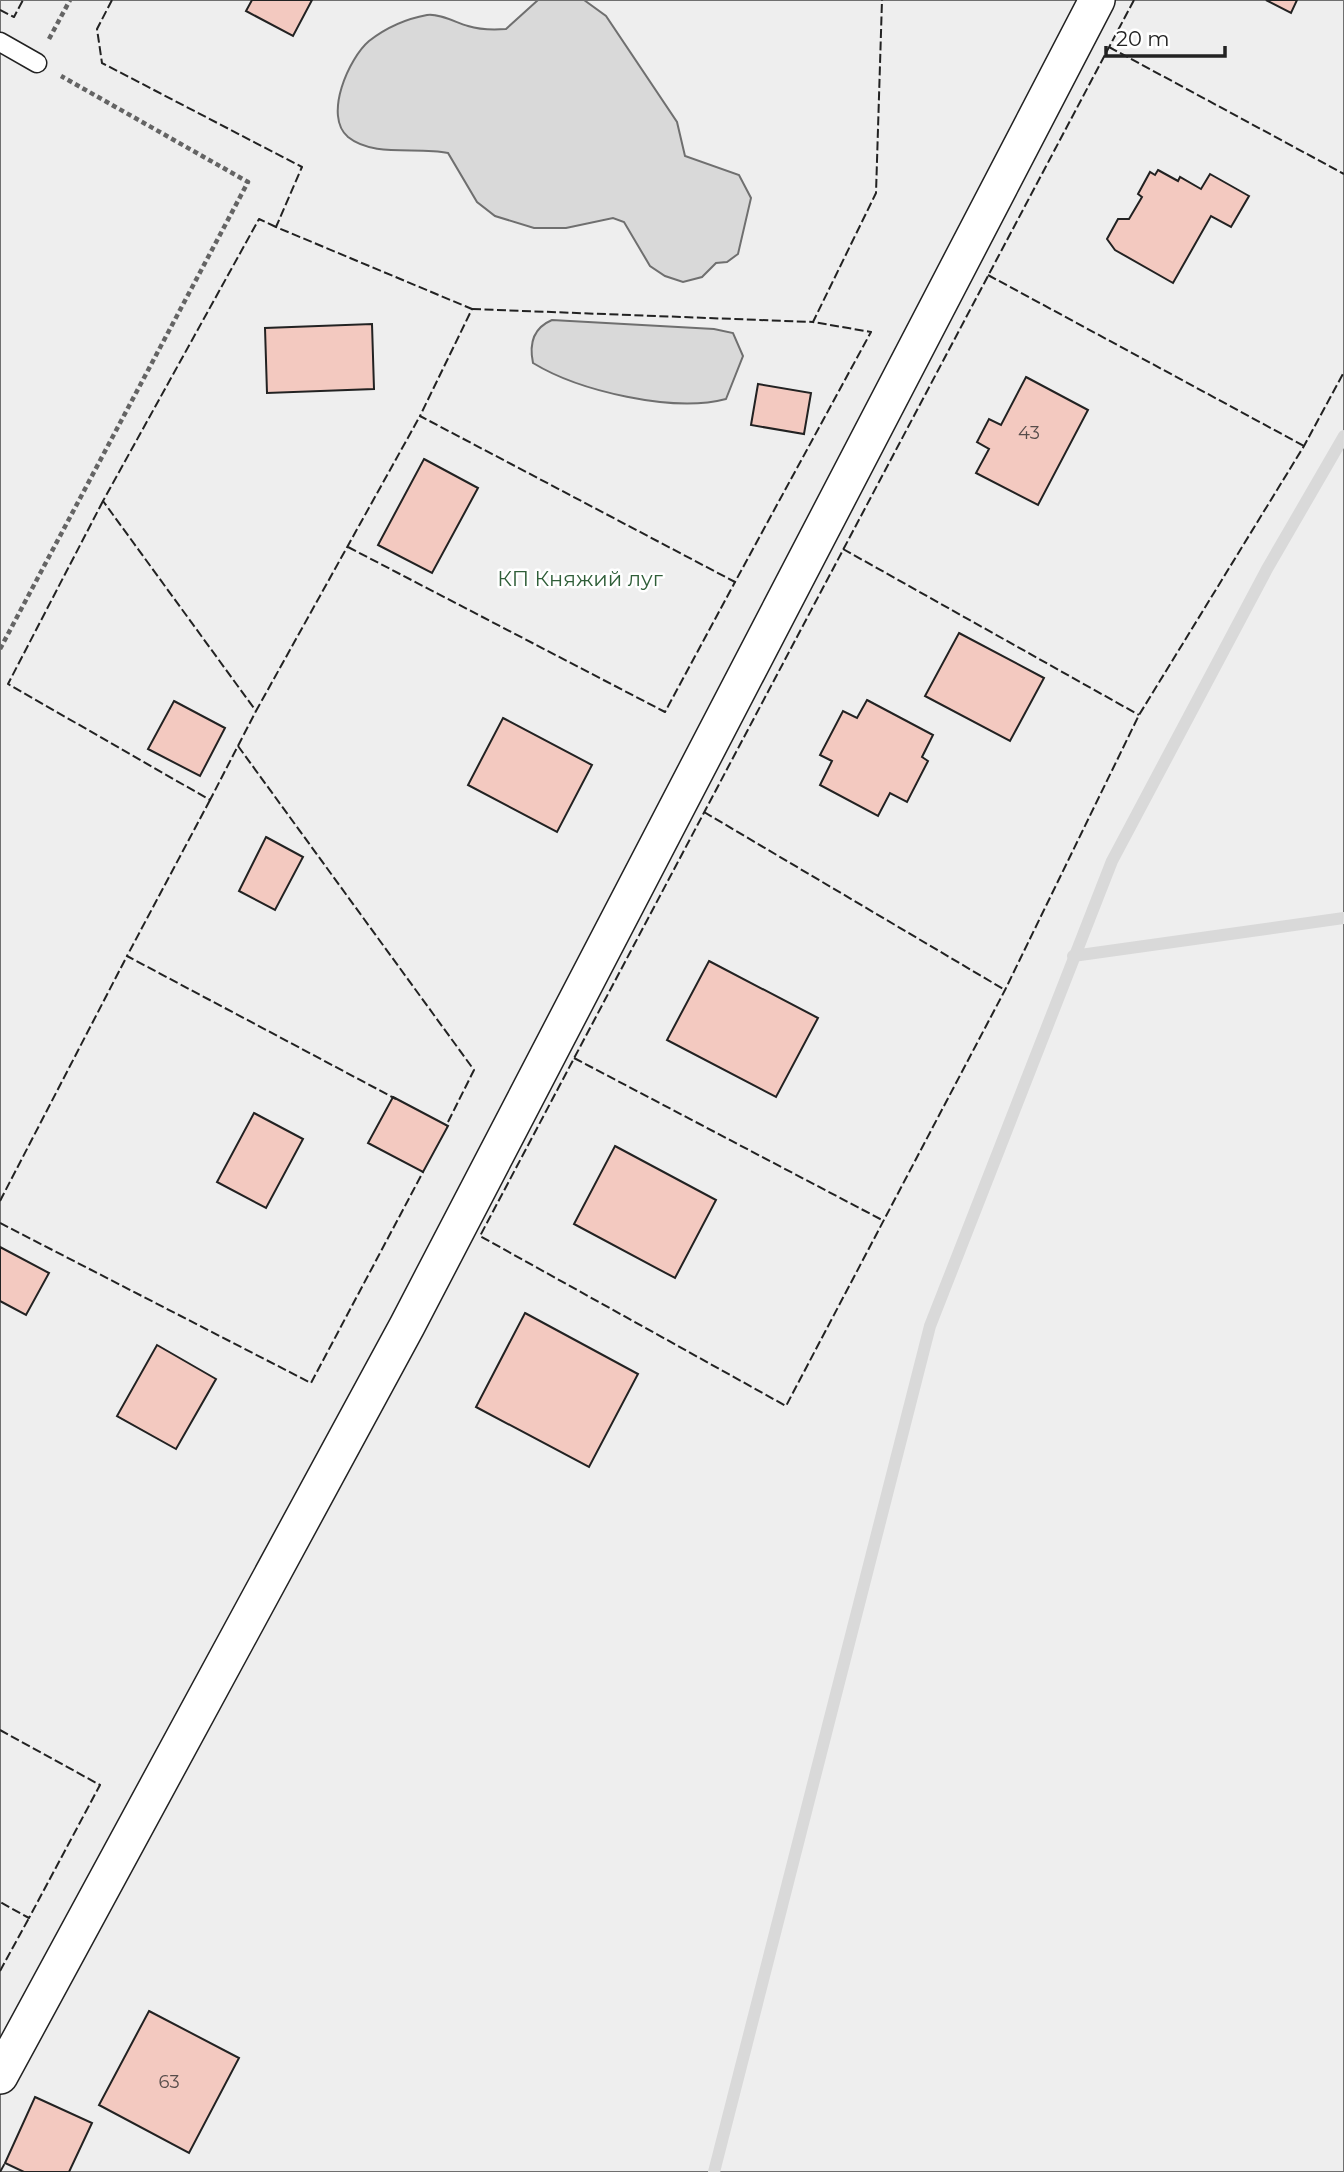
<svg xmlns="http://www.w3.org/2000/svg" width="1344" height="2172" font-family="Montserrat,sans-serif">
	<style>
		.green { fill: #eee; stroke: #6f6f6f; stroke-width: 2 }
		.water { fill: #d9d9d9; stroke: #6f6f6f; stroke-width: 2 }
		.lines { fill: none; stroke-linecap: round; stroke-linejoin: round }
		.stream { stroke: #d9d9d9; stroke-width: 12 }
		.building { fill: #f3c9c0; stroke: #222; stroke-width: 2 }
		.service-casing { stroke: #222; stroke-width: 21 }
		.minor-casing { stroke: #222; stroke-width: 38 }
		.path { stroke: #646464; stroke-width: 4.5; stroke-dasharray: 5 3.5; stroke-linecap: butt }
		.service { stroke: #fff; stroke-width: 18 }
		.minor { stroke: #fff; stroke-width: 35 }
		.fence { stroke: #222; stroke-width: 2; stroke-dasharray: 9 3.5; stroke-linecap: butt }
		.labels { text-anchor: middle; dominant-baseline: central; stroke-width: 5; stroke-linejoin: round; paint-order: stroke }
		.number-label { font-size: 18px; fill: #564c4a }
		.park-label { font-size: 21px; fill: #2f5e38; stroke: #fff }
	</style>
	<rect width="100%" height="100%" fill="#fff"/>
	<!-- green -->
	<rect class="green" x="0" y="0" width="1344" height="2172"/>
	<!-- water -->
	<g class="water">
		<path d="M538,0H584L606,16L677,122L685,156L739,175L751,198L738,254L727,262L716,263L702,277L683,282L665,276L650,266L624,222L613,218L566,228H534L495,216L477,202L448,153C418,146 374,158 348,137C323,116 349,58 369,41C387,27 405,19 427,15C439,13 457,23 468,26C481,30 493,30 506,29Z"/>
		<path d="M552,320L714,329L733,333L743,356L726,399C673,413 579,391 533,363C529,344 533,328 552,320Z"/>
	</g>
	<g class="lines">
		<!-- stream -->
		<g class="stream">
			<polyline points="1073,956 1344,918"/>
			<polyline points="714,2172 930,1326 1112,861 1267,569 1344,436"/>
		</g>
	</g>
	<!-- building -->
	<g class="building">
		<polygon points="252,0 312,0 293,36 246,11"/>
		<polygon points="1266,0 1297,0 1291,13"/>
		<polygon points="1158,170 1178,181 1180,177 1201,189 1210,174 1249,196 1231,227 1211,216 1173,283 1115,250 1107,239 1118,219 1129,219 1142,197 1138,194 1150,172 1155,175"/>
		<polygon points="372,324 374,389 267,393 265,328"/>
		<polygon points="1026,377 1088,410 1038,505 976,473 989,449 977,442 989,419 1001,425"/>
		<polygon points="758,384 811,393 804,434 751,425"/>
		<polygon points="424,459 478,488 432,573 378,545"/>
		<polygon points="959,633 1044,678 1010,741 925,696"/>
		<polygon points="867,700 933,735 922,757 928,761 907,802 890,793 878,816 820,785 832,761 820,755 843,711 857,718"/>
		<polygon points="174,701 225,728 200,776 148,749"/>
		<polygon points="503,718 592,765 557,832 468,785"/>
		<polygon points="266,837 303,857 275,910 239,891"/>
		<polygon points="709,961 818,1018 776,1097 667,1040"/>
		<polygon points="393,1097 448,1126 423,1172 368,1143"/>
		<polygon points="254,1113 303,1139 266,1208 217,1182"/>
		<polygon points="615,1146 716,1200 675,1278 574,1224"/>
		<polygon points="0,1247 49,1273 26,1315 0,1301"/>
		<polygon points="525,1313 638,1374 589,1467 476,1407"/>
		<polygon points="157,1345 216,1379 176,1449 117,1416"/>
		<polygon points="149,2011 239,2058 189,2153 99,2105"/>
		<polygon points="35,2097 92,2123 69,2172 24,2172 5,2163"/>
	</g>
	<g class="lines">
		<!-- service casing -->
		<g class="service-casing">
			<polyline id="service" points="0,42 37,63"/>
		</g>
		<!-- minor casing -->
		<g class="minor-casing">
			<polyline id="minor" points="0,2076 407,1326 1097,0"/>
		</g>
		<!-- path -->
		<g class="path">
			<polyline points="49,39 70,0"/>
			<polyline points="0,649 248,182 61,76"/>
		</g>
		<!-- service -->
		<use href="#service" class="service"/>
		<!-- minor -->
		<use href="#minor" class="minor"/>
		<!-- fence -->
		<g class="fence">
			<polyline points="112,0 97,29 102,63 302,167 276,227 472,309 420,416 735,582 871,332 813,322 876,193 882,0"/>
			<polyline points="1134,0 480,1236 786,1406 1005,990 1139,715 1304,446 1344,372"/>
			<polyline points="0,10 14,17 23,0"/>
			<polyline points="1109,47 1344,174"/>
			<polyline points="276,227 259,219 103,501 256,711 420,416"/>
			<polyline points="988,275 1304,446"/>
			<polyline points="472,309 813,322"/>
			<polyline points="103,501 8,684 210,800 256,711"/>
			<polyline points="348,547 665,712 735,582"/>
			<polyline points="843,549 1139,715"/>
			<polyline points="238,746 474,1070 446,1126"/>
			<polyline points="210,800 127,956 396,1099"/>
			<polyline points="704,812 1005,990"/>
			<polyline points="574,1058 884,1221"/>
			<polyline points="0,1201 127,956"/>
			<polyline points="0,1223 311,1383 423,1172"/>
			<polyline points="0,1730 100,1785 29,1918 0,1902"/>
			<polyline points="0,1971 29,1918"/>
			<polyline points="0,2172 5,2163"/>
		</g>
	</g>
	<g class="labels">
		<!-- number labels -->
		<g class="number-label">
			<text x="1029" y="433">43</text>
			<text x="169" y="2082">63</text>
		</g>
		<!-- park labels -->
		<g class="park-label">
			<text x="580" y="578">КП Княжий луг</text>
		</g>
	</g>
	<!-- scale -->
	<path d="M1106 46v10h119v-10" fill="none" stroke="#222222" stroke-width="3.5"/>
	<text x="1116" y="46" font-size="21" fill="#222222" stroke="#ffffff" stroke-width="5" paint-order="stroke">20 m</text>
</svg>
